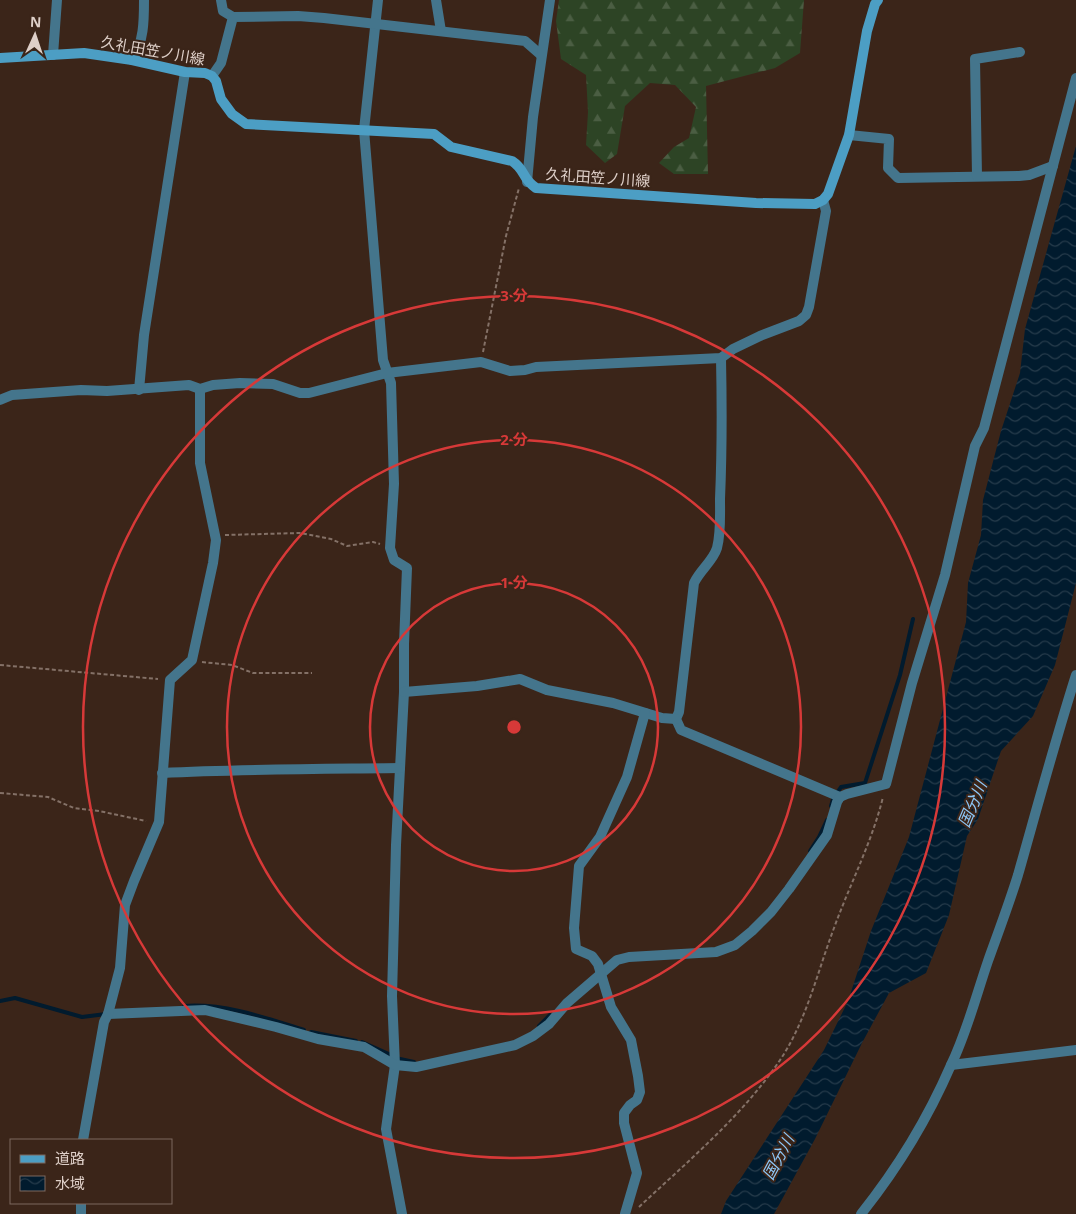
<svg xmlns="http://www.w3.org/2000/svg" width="1076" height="1214" font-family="'Open Sans','Noto Sans JP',sans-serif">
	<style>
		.forest { fill: url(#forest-firs) }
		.water { fill: url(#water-waves) }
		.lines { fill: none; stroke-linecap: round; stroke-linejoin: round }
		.stream { stroke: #011b2e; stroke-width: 4 }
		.path { stroke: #847167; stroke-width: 2; stroke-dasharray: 4 2.5; stroke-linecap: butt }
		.minor { stroke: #44758c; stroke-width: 10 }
		.secondary { stroke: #4c9ec4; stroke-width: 10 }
		.ring { fill: none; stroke: #d73938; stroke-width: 2.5 }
		.labels { text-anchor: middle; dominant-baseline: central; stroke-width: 4; stroke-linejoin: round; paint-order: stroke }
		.street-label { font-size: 15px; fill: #decfc8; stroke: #3b2519 }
		.water-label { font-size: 16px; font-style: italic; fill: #8ec8f8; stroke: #3b2519 }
		.centre { fill: #d73938; stroke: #3b2519; stroke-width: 2.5 }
		.ring-label { font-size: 15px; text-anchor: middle; font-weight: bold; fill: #d73938; stroke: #3b2519; stroke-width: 4; stroke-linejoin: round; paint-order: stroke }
	</style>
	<defs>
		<pattern id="forest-firs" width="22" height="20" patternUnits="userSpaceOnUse" patternTransform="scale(1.25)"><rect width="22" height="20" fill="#2d4425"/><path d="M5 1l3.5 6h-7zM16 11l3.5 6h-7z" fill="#4b5e43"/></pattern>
		<pattern id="water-waves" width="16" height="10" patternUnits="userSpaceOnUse" patternTransform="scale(1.25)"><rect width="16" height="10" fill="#011b2e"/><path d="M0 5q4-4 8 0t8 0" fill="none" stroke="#263b4b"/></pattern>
	</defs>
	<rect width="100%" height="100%" fill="#3b2519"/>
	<!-- forest -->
	<polygon class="forest" points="559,0 804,0 800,53 775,68 706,86 708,174 674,174 659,163 674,147 689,138 696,107 675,85 650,83 625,106 617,154 605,163 586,145 588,112 586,75 561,59 556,21"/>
	<!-- water -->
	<polygon class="water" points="1076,146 1076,583 1055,665 1033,716 1001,751 978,819 967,836 949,915 926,973 889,993 862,1043 815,1139 774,1214 721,1214 726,1201 824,1050 848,1001 871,931 909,837 966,622 968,583 981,535 983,500 1001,431 1020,373 1025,329"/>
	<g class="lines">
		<!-- stream -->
		<g class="stream">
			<polyline points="831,806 833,799 841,787 865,783 900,675 913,619"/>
			<polyline points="810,851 819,837 827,820"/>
			<polyline points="0,1001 15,998 22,1000 82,1017 106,1014"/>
			<path d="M184,1006C225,1003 266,1018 304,1030"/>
			<polyline points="539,1026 550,1015"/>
			<polyline points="311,1032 356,1041"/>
			<polyline points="362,1042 400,1059 414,1062"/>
		</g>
		<!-- path -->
		<g class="path">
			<polyline points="483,352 506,236 519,188"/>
			<polyline points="225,535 300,533 331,539 347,546 373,542 380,544"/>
			<polyline points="202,662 232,665 253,673 312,673"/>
			<polyline points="0,665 158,679"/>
			<polyline points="0,793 48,797 74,808 99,811 146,821"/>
			<path d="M639,1207C687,1162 740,1118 778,1063C806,1023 817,973 834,928C850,884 872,842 883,797"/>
		</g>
		<!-- minor -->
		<g class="minor">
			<polyline points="221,0 223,11 233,17"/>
			<polyline points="378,0 364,130 383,360 391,383 394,484 390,548 394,560 407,568 404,644 404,692 396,845 392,996 395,1065 386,1129 402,1214"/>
			<polyline points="436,0 441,31"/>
			<polyline points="53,55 57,0"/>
			<path d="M132,60C144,42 144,21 144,0"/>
			<polyline points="212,76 221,63 233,17 298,16 324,18 525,41 541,55"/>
			<polyline points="849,135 889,139 888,168 898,178 1019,176 1029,175 1053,166"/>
			<polyline points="977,176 975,59 1020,52"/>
			<polyline points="527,182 533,117 550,0"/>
			<path d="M721,358C722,405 722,452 720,499C720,515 721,533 717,548C713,561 700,570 694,583L679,712L676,719L681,730L840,797"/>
			<polyline points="139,390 144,335 185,72"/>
			<polyline points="0,400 12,395 81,390 107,391 189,385 200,389 213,385 240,383 273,384 300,393 309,393 387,373 481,362 510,371 525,370 536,367 721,358 733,349 760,336 799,321 806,315 809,307 826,211 823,200"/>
			<polyline points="404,692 477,686 520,679 547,690 613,703 662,718 676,719"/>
			<path d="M162,773C241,769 321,769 400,768"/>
			<polyline points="108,1014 205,1010 276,1027 318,1039 364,1047 395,1065 416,1067 515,1045 533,1036 549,1024 567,1003 617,960 629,957 716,952 735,945 752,931 771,912 789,889 827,835 837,802 840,797 847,794 886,784 912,683 945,575 975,446 984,428 1076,78"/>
			<polyline points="951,1065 1076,1050"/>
			<polyline points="83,1140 104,1022 108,1014 120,968 125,905 134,881 159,822 170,680 192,660 213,563 216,540 200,463 200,389"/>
			<polyline points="81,1214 81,1203"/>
			<polyline points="625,1214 637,1173 624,1123 624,1113 630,1105 637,1100 640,1092 638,1076 631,1040 611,1007 598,964 592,956 576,949 574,928 579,866 600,837 627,777 645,713"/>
			<path d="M861,1214C897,1169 928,1118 951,1065C967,1032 976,996 988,961C998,933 1009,904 1018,875C1037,808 1055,741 1076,675"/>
		</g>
		<!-- secondary -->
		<path class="secondary" d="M0,58L84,53L132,60L185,72L205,73L212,76L216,81L221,99L232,114L246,124L434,134L451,147L512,161C526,170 521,178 536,188L756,203L815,204L823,200L828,194L849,135L867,31L875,4L878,0"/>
	</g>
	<!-- distance rings -->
	<g class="ring">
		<circle cx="514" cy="727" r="144"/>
		<circle cx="514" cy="727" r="287"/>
		<circle cx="514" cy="727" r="431"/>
	</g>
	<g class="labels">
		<!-- street labels -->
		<g class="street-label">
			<text transform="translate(153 50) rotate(10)">久礼田笠ノ川線</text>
			<text transform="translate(598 177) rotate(4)">久礼田笠ノ川線</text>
		</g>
		<!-- water labels -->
		<g class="water-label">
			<text transform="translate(972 804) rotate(-67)">国分川</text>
			<text transform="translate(778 1157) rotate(-62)">国分川</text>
		</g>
	</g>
	<circle cx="514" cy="727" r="8" class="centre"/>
	<g class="ring-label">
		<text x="514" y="301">3 分</text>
		<text x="514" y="445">2 分</text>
		<text x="514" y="588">1 分</text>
	</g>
	<!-- legend -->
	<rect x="10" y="1139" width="162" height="65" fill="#3b2519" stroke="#7c695f"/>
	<rect x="20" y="1155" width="25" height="8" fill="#4c9ec4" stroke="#7c695f"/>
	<text x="55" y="1164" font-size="15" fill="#decfc8">道路</text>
	<rect x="20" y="1176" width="25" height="15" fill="url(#water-waves)" stroke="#7c695f"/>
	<text x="55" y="1189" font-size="15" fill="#decfc8">水域</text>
	<!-- north arrow -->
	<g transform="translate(35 35) rotate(3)" stroke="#3b2519" stroke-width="4" paint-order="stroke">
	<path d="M0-4L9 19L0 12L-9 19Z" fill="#decfc8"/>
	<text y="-8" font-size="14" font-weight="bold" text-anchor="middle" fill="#decfc8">N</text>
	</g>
</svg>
